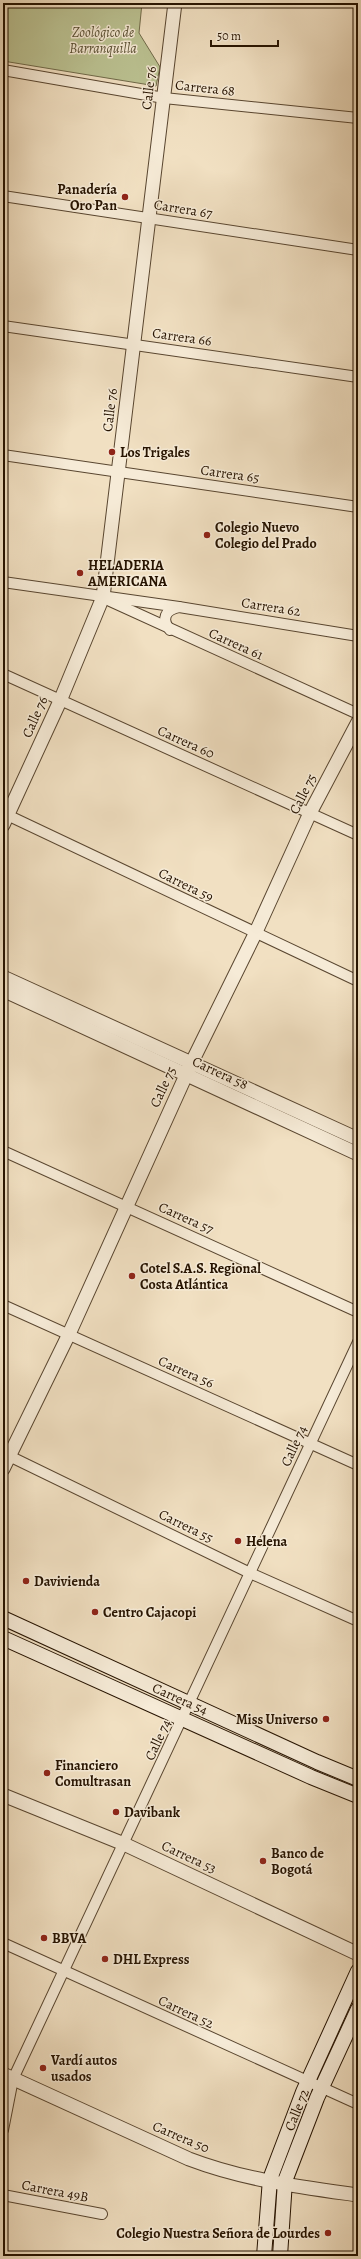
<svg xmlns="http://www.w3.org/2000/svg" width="361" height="2259" font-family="Alegreya,serif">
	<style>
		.green { fill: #bbc292; stroke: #706a49 }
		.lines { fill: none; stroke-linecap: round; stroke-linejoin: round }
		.minor-casing { stroke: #594630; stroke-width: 12 }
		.tertiary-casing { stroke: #594630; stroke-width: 15 }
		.secondary-casing { stroke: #261300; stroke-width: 16 }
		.minor { stroke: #f6ebd7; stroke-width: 10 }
		.tertiary { stroke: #f6ebd7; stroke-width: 13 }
		.secondary { stroke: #f6ebd7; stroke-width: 14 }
		.poi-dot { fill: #8f2418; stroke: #f6ebd7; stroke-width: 1.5 }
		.labels { text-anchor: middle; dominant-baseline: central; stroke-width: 3; stroke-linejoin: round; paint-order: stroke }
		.park-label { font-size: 14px; font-style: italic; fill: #5a5033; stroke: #f6ebd7 }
		.street-label { font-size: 14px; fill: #261300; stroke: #f6ebd7 }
		.poi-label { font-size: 14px; font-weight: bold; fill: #261300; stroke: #f6ebd7; text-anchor: start }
	</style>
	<rect width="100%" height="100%" fill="#f1e0c2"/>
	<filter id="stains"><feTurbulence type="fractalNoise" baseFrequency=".005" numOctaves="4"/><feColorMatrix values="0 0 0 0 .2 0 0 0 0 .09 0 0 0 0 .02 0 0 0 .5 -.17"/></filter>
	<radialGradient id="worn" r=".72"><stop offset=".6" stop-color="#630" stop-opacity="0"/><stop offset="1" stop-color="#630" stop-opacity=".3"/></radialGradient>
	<!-- green -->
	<polygon class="green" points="3,3 142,3 139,33 160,67 156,86 3,61"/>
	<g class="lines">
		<!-- minor casing -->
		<g class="minor-casing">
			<g id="minor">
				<polyline points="3,70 164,98 358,118"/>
				<polyline points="3,196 358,250"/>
				<polyline points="3,326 358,377"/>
				<polyline points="3,455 358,507"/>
				<polyline points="3,582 179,607 358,636"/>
				<polyline points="110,601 358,714"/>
				<path d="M170,630C161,619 165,610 179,607"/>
				<polyline points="3,674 358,835"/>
				<polyline points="3,813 358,981"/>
				<polyline points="3,1151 358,1312"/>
				<polyline points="3,1305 358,1465"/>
				<polyline points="3,1453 250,1573 358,1621"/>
				<polyline points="3,1943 358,2104"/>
				<polyline points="3,2130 13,2079 358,1342"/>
				<polyline points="3,2195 102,2214"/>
			</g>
		</g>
		<!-- tertiary casing -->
		<g class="tertiary-casing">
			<g id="tertiary">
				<polyline points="3,825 60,701 103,597 175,3"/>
				<polyline points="3,977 358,1139"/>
				<polyline points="3,990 358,1154"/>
				<polyline points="3,1469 69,1334 192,1062 255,934 310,813 358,722"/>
				<polyline points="3,1795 124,1844 358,1954"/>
				<path d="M3,2074L189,2159C244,2180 301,2187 358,2195"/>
			</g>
		</g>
		<!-- secondary casing -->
		<g class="secondary-casing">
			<g id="secondary">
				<polyline points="3,1618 317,1762 358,1779"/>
				<polyline points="3,1638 311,1777 358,1796"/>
				<polyline points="264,2256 270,2179 303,2092 358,1971"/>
				<polyline points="280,2256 285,2181 317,2098 358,2009"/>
			</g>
		</g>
		<!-- minor -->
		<use href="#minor" class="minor"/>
		<!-- tertiary -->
		<use href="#tertiary" class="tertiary"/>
		<!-- secondary -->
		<use href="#secondary" class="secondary"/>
	</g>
	<!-- markers -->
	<g class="poi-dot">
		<circle cx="125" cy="197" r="4"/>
		<circle cx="112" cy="452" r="4"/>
		<circle cx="207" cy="535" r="4"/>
		<circle cx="80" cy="573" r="4"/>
		<circle cx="132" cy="1276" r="4"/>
		<circle cx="238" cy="1541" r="4"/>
		<circle cx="26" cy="1581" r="4"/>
		<circle cx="95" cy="1612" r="4"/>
		<circle cx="326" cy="1719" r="4"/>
		<circle cx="47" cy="1773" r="4"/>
		<circle cx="116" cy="1812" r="4"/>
		<circle cx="263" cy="1861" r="4"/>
		<circle cx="44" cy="1938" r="4"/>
		<circle cx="105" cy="1959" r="4"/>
		<circle cx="43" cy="2068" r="4"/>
		<circle cx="328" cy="2233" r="4"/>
	</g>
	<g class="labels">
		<!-- park labels -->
		<g class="park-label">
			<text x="103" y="32">Zoológico de<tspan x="103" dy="16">Barranquilla</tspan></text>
		</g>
		<!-- street labels -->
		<g class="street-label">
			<text transform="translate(149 88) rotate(-83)">Calle 76</text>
			<text transform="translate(205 88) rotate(6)">Carrera 68</text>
			<text transform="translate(183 209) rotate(9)">Carrera 67</text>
			<text transform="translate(182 337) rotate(8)">Carrera 66</text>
			<text transform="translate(110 410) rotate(-83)">Calle 76</text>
			<text transform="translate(230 474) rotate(8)">Carrera 65</text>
			<text transform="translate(271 607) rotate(9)">Carrera 62</text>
			<text transform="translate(236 644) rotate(24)">Carrera 61</text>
			<text transform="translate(35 717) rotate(-66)">Calle 76</text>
			<text transform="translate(186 742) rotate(24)">Carrera 60</text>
			<text transform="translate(303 794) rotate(-63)">Calle 75</text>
			<text transform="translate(186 885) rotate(26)">Carrera 59</text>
			<text transform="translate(220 1073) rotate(25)">Carrera 58</text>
			<text transform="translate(163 1087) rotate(-65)">Calle 75</text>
			<text transform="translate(186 1218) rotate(24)">Carrera 57</text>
			<text transform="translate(186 1372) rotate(24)">Carrera 56</text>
			<text transform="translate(294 1446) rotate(-65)">Calle 74</text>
			<text transform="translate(186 1526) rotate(26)">Carrera 55</text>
			<text transform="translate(180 1699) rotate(24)">Carrera 54</text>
			<text transform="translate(158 1740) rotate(-65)">Calle 74</text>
			<text transform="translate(189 1857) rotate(25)">Carrera 53</text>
			<text transform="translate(186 2012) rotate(25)">Carrera 52</text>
			<text transform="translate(297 2110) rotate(-68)">Calle 72</text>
			<text transform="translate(181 2137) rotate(23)">Carrera 50</text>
			<text transform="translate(55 2191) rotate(11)">Carrera 49B</text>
		</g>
		<!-- poi labels -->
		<g class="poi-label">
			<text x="117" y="189" text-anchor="end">Panadería<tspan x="117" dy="16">Oro Pan</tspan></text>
			<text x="120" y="452">Los Trigales</text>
			<text x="215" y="527">Colegio Nuevo<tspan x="215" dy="16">Colegio del Prado</tspan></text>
			<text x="88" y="565">HELADERIA<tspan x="88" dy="16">AMERICANA</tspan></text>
			<text x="140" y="1268">Cotel S.A.S. Regional<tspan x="140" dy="16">Costa Atlántica</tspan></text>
			<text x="246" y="1541">Helena</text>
			<text x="34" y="1581">Davivienda</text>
			<text x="103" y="1612">Centro Cajacopi</text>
			<text x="318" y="1719" text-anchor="end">Miss Universo</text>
			<text x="55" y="1765">Financiero<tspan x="55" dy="16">Comultrasan</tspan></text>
			<text x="124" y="1812">Davibank</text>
			<text x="271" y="1853">Banco de<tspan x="271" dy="16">Bogotá</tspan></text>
			<text x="52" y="1938">BBVA</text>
			<text x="113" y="1959">DHL Express</text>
			<text x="51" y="2060">Vardí autos<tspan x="51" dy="16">usados</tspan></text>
			<text x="320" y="2233" text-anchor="end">Colegio Nuestra Señora de Lourdes</text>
		</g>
	</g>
	<!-- margin -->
	<rect width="361" height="2259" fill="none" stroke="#f1e0c2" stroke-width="16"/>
	<rect x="4" y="4" width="353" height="2251" fill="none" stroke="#261300" stroke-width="2"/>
	<rect x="8" y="8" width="345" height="2243" fill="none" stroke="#261300"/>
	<!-- scale -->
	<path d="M211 40v6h67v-6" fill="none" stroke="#261300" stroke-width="2"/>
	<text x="217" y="40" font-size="12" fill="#261300" stroke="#f6ebd7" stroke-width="3" paint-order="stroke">50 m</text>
	<rect width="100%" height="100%" filter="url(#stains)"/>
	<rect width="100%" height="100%" fill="url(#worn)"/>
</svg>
